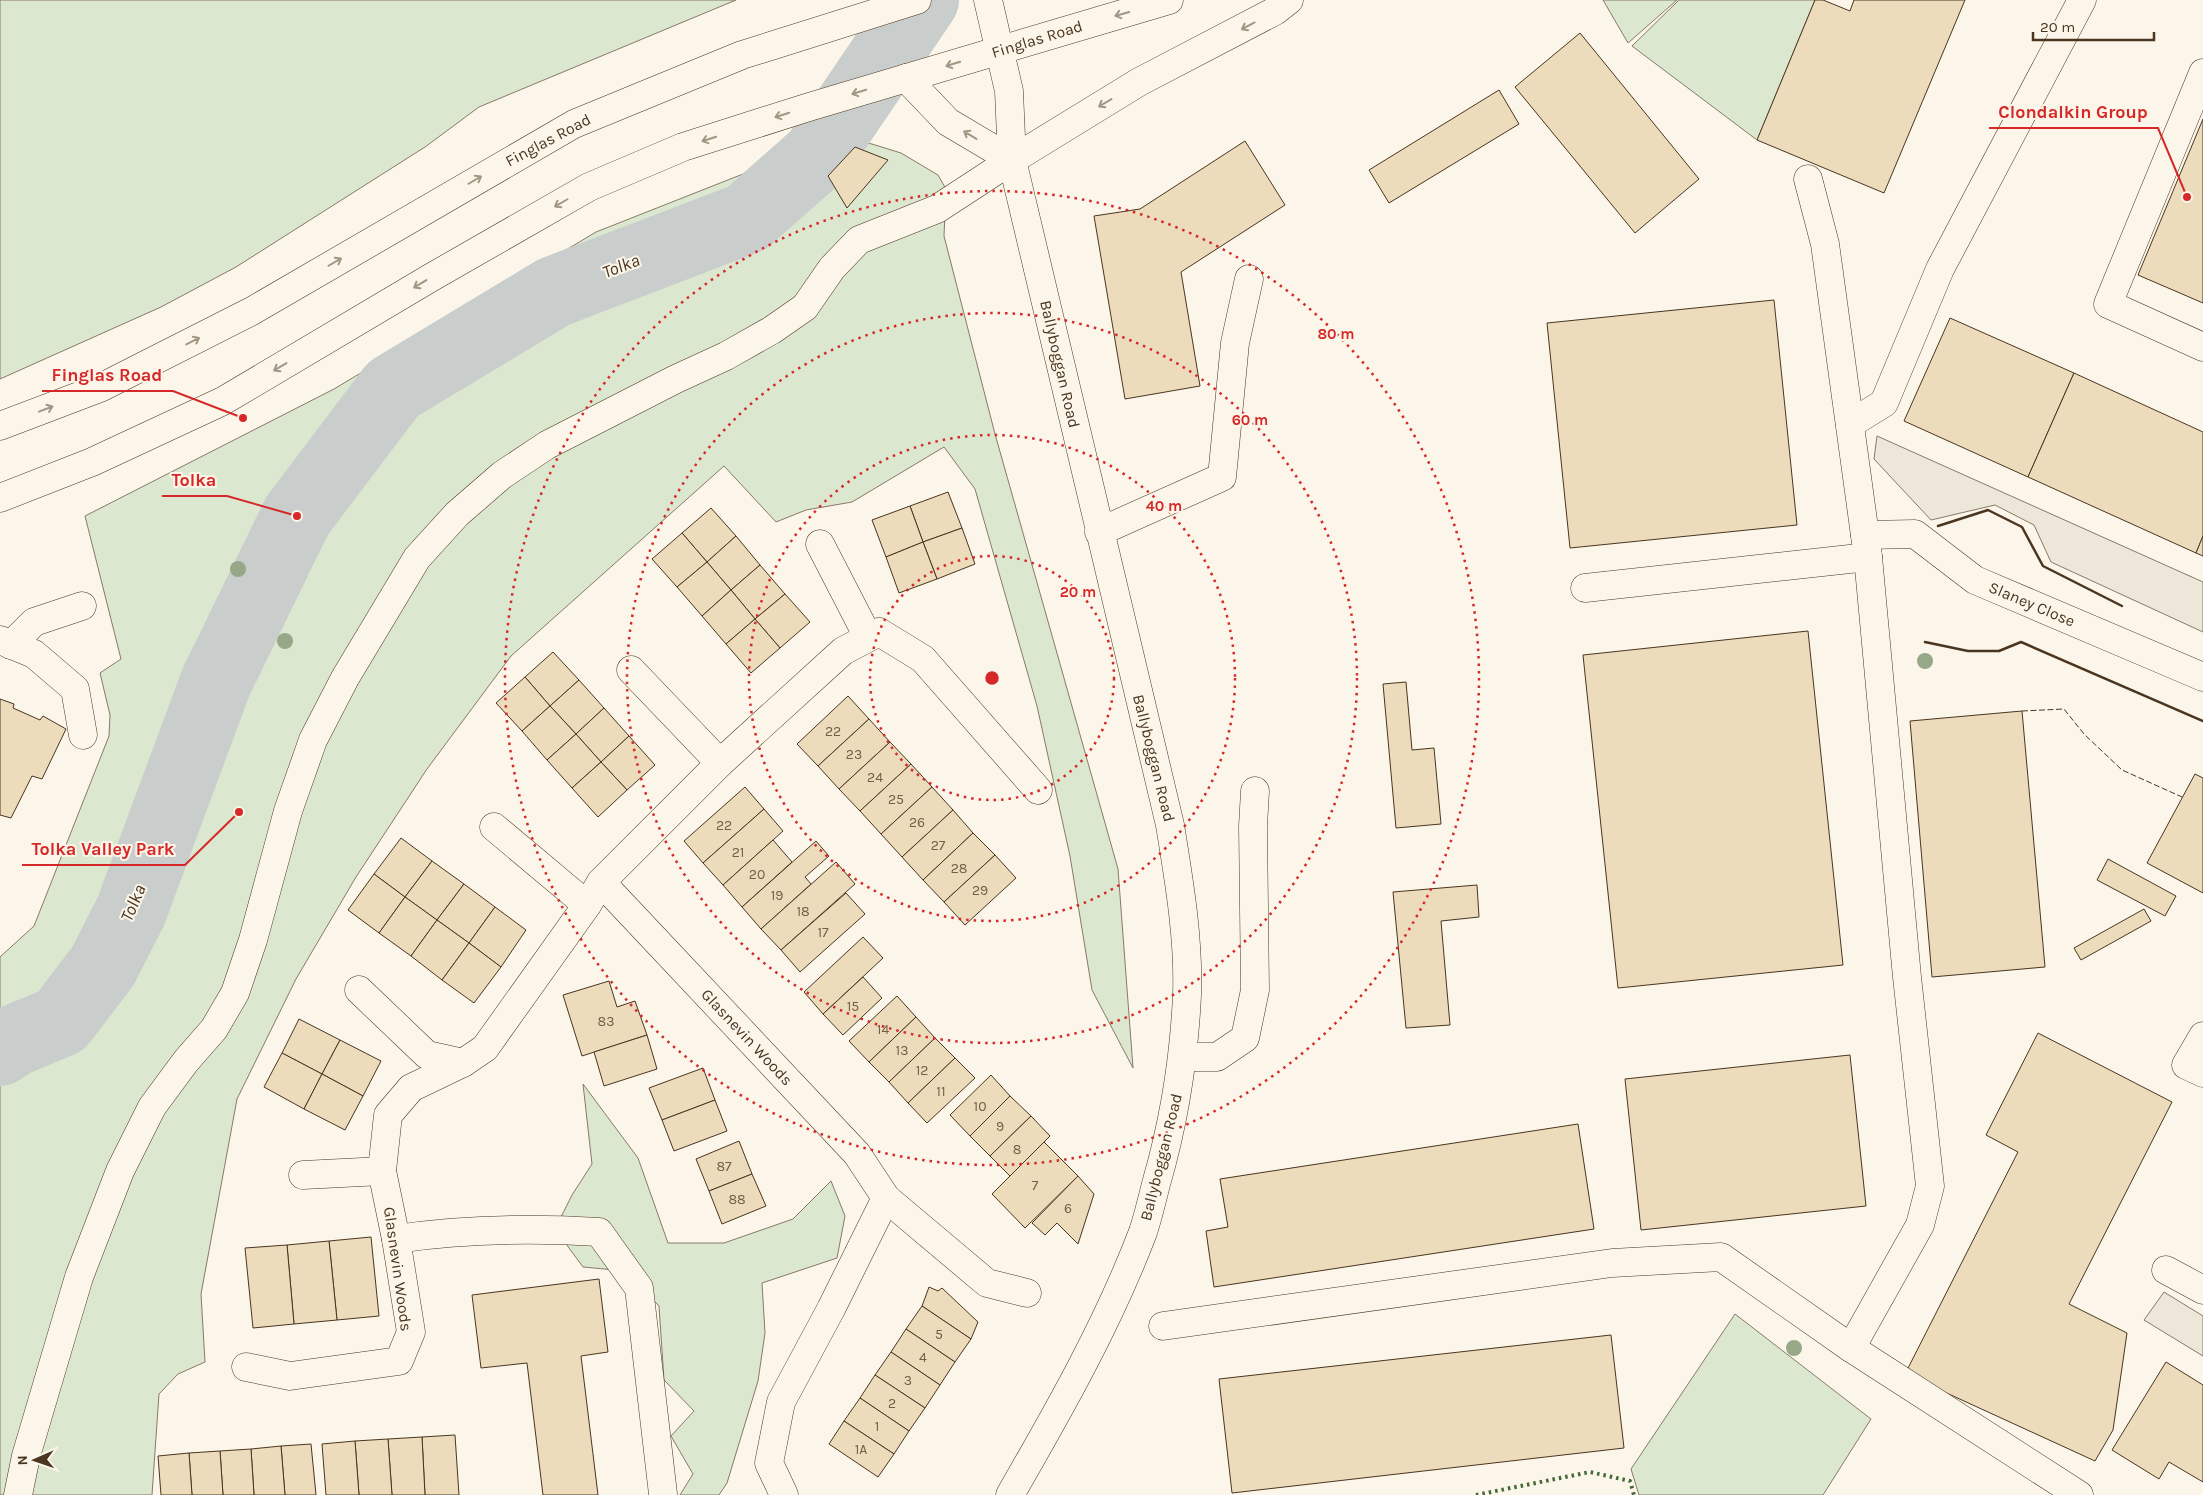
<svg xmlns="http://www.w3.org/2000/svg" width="2203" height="1495" font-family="Karla,sans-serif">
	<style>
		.green { fill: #dce7d0; stroke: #887966 }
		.parking { fill: #ede7d9; stroke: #887966 }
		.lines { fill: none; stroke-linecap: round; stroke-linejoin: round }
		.river { stroke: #c9cecd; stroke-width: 72 }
		.building { fill: #ecdcbc; stroke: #4a3520 }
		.minor-casing { stroke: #4a3520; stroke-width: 29 }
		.major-casing { stroke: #4a3520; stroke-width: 29 }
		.minor { stroke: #fbf6e9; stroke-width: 28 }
		.major { stroke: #fbf6e9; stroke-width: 28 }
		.hedge { stroke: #436837; stroke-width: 4; stroke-dasharray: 2.5 4; stroke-linecap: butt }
		.fence { stroke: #4a3520; stroke-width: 1; stroke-dasharray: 6 2.5; stroke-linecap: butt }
		.wall { stroke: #4a3520; stroke-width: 2.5 }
		.tree { fill: #96a887 }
		.oneway { stroke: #a29684 }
		.ring { fill: none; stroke: #d62828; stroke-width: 2.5; stroke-dasharray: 2.5 5 }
		.labels { text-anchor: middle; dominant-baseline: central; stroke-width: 4; stroke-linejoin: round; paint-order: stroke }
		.number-label { font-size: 14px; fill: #725f47 }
		.street-label { font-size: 16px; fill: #4a3520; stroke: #fbf6e9 }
		.water-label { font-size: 18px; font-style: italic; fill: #4a3520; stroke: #fbf6e9 }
		.centre { fill: #d62828; stroke: #fbf6e9; stroke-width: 2.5 }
		.ring-label { font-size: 15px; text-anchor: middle; font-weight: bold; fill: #d62828; stroke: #fbf6e9; stroke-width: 4; stroke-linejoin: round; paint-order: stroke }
		.leader { fill: none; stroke: #d62828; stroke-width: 2 }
		.callout-dot { fill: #d62828; stroke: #fbf6e9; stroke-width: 2 }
		.callout-label { font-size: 18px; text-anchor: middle; font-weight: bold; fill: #d62828; stroke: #fbf6e9; stroke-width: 4; stroke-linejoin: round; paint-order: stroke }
	</style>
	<rect width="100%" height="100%" fill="#fbf6e9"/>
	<!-- green -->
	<g class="green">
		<polygon points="0,0 736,0 479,107 425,147 236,267 161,307 0,379"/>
		<polygon points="1603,0 1677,0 1628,43"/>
		<polygon points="1679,0 1815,0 1757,140 1632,46"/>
		<polygon points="848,140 872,144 901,153 938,175 946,189 944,236 995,434 1118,869 1133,1068 1092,990 1070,856 1037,706 975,489 944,447 852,502 806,510 776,522 724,466 511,656 427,769 356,877 296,979 237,1099 201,1294 205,1362 178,1374 159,1394 152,1495 0,1495 0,957 34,926 109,736 110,715 100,673 121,659 85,516 334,389 596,232 781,159"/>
		<polygon points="583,1084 638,1158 668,1243 724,1243 793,1219 831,1181 845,1216 837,1258 762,1283 765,1333 758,1381 727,1483 719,1495 680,1495 693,1474 671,1436 694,1411 664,1380 659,1306 626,1271 583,1267 555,1229 572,1195 592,1164"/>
		<polygon points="1735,1314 1871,1419 1823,1495 1639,1495 1631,1469"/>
	</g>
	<!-- parking -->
	<g class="parking">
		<polygon points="1877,436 2203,582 2203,632 2051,562 2034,525 1995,505 1931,520 1874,459"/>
		<polygon points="2164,1292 2203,1316 2203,1356 2144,1320"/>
	</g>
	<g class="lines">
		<!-- river -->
		<polyline class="river" points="0,1050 13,1041 61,1021 103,966 131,911 216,682 297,516 393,389 554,292 747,218 817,156 923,0"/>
	</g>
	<!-- building -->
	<g class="building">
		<polygon points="1815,0 1823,0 1850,11 1854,0 1965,0 1884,193 1757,140"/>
		<polygon points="1580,33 1699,179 1635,233 1515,87"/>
		<polygon points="1499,90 1519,124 1389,203 1369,170"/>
		<polygon points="2203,119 2203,303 2138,275"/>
		<polygon points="1245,141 1285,205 1181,272 1200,386 1125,399 1094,216 1140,209"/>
		<polygon points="855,147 888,160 847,208 828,176"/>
		<polygon points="1774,300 1797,525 1570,548 1547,323"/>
		<polygon points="1950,318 2074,373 2028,477 1904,421"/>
		<polygon points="2074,373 2203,432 2203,536 2196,553 2028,477"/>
		<polygon points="948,492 962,528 923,542 910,506"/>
		<polygon points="910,506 923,542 886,557 872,520"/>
		<polygon points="711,508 736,536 707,562 682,533"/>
		<polygon points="962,528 975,564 937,579 923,542"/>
		<polygon points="682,533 707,562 677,587 652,559"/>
		<polygon points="736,536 760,565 731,590 707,562"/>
		<polygon points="2203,536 2203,556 2196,553"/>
		<polygon points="923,542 937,579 899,593 886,557"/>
		<polygon points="707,562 731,590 702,616 677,587"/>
		<polygon points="760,565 785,594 755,619 731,590"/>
		<polygon points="731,590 755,619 726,644 702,616"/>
		<polygon points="785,594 810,622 780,648 755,619"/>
		<polygon points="755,619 780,648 751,673 726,644"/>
		<polygon points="1808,631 1843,965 1618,988 1583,655"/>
		<polygon points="553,652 579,680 550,706 525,677"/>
		<polygon points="525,677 550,706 522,731 496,703"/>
		<polygon points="579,680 604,708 576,734 550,706"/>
		<polygon points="1406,682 1412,750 1434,748 1441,824 1396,828 1383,684"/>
		<polygon points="848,696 869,719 818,766 797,744"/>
		<polygon points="0,699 14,704 13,708 40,720 43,716 66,729 42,779 32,776 11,818 0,815"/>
		<polygon points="550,706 576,734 547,760 522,731"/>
		<polygon points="604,708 629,736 601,762 576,734"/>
		<polygon points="2022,711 2045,967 1932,977 1910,721"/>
		<polygon points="869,719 890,742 839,789 818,766"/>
		<polygon points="576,734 601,762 572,788 547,760"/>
		<polygon points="629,736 655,765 627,790 601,762"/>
		<polygon points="890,742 911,764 860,811 839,789"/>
		<polygon points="601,762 627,790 598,817 572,788"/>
		<polygon points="911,764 932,787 881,834 860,811"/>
		<polygon points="2195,774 2203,778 2203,893 2147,863"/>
		<polygon points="745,787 764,809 703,863 684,841"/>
		<polygon points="932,787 953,810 902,857 881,834"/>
		<polygon points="764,809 783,831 723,885 703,863"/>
		<polygon points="953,810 973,833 923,880 902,857"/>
		<polygon points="973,833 995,855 944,902 923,880"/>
		<polygon points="401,838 432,861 405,897 374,874"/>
		<polygon points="773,840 792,862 742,907 723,885"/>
		<polygon points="816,841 829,856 805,877 811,884 761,929 742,907"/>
		<polygon points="995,855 1016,878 965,925 944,902"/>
		<polygon points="2108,859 2176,896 2165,916 2097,880"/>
		<polygon points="432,861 464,884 437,920 405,897"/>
		<polygon points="836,862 855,884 781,950 761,929"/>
		<polygon points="374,874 405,897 379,933 348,910"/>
		<polygon points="464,884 495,907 469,943 437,920"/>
		<polygon points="1477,885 1479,917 1441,921 1450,1025 1406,1028 1393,892"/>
		<polygon points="846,893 865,914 800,972 781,950"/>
		<polygon points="405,897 437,920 411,956 379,933"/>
		<polygon points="495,907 526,930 501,967 469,943"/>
		<polygon points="2144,909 2151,921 2081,960 2074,948"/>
		<polygon points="437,920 469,943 442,980 411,956"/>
		<polygon points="863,937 883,958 823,1014 804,992"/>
		<polygon points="469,943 501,967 474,1003 442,980"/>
		<polygon points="863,977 882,998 843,1035 823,1014"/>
		<polygon points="609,981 617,1007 635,1001 647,1035 582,1056 563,995"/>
		<polygon points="897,996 916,1017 869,1062 849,1041"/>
		<polygon points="916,1017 935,1038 889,1082 869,1062"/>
		<polygon points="299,1019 340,1040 322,1074 282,1053"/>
		<polygon points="2038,1033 2172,1102 2069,1304 2127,1333 2113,1430 2095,1461 1905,1374 2018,1152 1986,1135"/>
		<polygon points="647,1035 657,1069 604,1086 594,1052"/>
		<polygon points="935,1038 955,1058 908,1103 889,1082"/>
		<polygon points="340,1040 381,1061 363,1096 322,1074"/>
		<polygon points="282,1053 322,1074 304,1109 264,1087"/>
		<polygon points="1850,1055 1866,1206 1641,1230 1625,1079"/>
		<polygon points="955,1058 975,1078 927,1123 908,1103"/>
		<polygon points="703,1068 715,1100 662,1120 649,1088"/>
		<polygon points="322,1074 363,1096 345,1130 304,1109"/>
		<polygon points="991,1075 1010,1096 970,1136 950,1115"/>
		<polygon points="1010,1096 1031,1116 990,1156 970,1136"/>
		<polygon points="715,1100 727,1131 674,1151 662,1120"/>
		<polygon points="1031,1116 1050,1136 1010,1176 990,1156"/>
		<polygon points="1578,1124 1594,1229 1214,1287 1206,1231 1228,1227 1220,1179"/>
		<polygon points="739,1141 752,1174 709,1191 696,1159"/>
		<polygon points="1044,1142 1078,1176 1025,1228 992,1194"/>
		<polygon points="752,1174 766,1206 722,1224 709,1191"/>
		<polygon points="1078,1176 1094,1194 1078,1244 1057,1223 1045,1235 1032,1223"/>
		<polygon points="371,1237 379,1316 337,1320 329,1241"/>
		<polygon points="329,1241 337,1320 294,1324 287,1245"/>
		<polygon points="287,1245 294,1324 253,1328 245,1248"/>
		<polygon points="599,1279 608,1352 581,1356 598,1495 543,1495 527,1363 481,1368 472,1295"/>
		<polygon points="929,1287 938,1291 942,1288 978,1322 971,1339 922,1306"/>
		<polygon points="922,1306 971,1339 955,1362 906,1329"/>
		<polygon points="906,1329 955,1362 940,1385 891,1352"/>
		<polygon points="1611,1335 1624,1448 1232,1493 1219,1379"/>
		<polygon points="891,1352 940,1385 925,1408 875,1375"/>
		<polygon points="2166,1362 2203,1385 2203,1482 2169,1462 2159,1479 2112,1450"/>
		<polygon points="875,1375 925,1408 909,1431 860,1398"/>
		<polygon points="860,1398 909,1431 894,1454 844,1421"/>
		<polygon points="844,1421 894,1454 878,1477 829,1444"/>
		<polygon points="455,1435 459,1495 425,1495 422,1437"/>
		<polygon points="422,1437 425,1495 392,1495 388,1439"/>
		<polygon points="388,1439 392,1495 359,1495 355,1441"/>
		<polygon points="355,1441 359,1495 326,1495 322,1444"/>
		<polygon points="311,1444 316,1495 285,1495 281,1446"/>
		<polygon points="281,1446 285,1495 254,1495 251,1449"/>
		<polygon points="251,1449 254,1495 223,1495 220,1451"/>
		<polygon points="220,1451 223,1495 192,1495 189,1453"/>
		<polygon points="189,1453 192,1495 161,1495 158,1456"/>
	</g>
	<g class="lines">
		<!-- minor casing -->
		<g class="minor-casing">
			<g id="minor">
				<path d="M988,0L1009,91L1012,160L1170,825C1179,881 1189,938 1187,995C1184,1060 1174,1122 1156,1184C1152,1200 1148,1217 1143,1232C1108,1324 1059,1410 1010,1495"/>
				<polyline points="2203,73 2108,304 2203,347"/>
				<polyline points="1808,179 1825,244 1868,557 1907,977 1930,1186 1920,1225 1851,1348"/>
				<polyline points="1850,424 1884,403 1940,269 2082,0"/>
				<polyline points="1099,532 1222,477 1235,343 1249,279"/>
				<polyline points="1865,535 1915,534 1975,580 2203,677"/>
				<polyline points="820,544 868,637"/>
				<polyline points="1585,588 1868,557"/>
				<polyline points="0,640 34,654 75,689 83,735"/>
				<polyline points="11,645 34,622 82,606"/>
				<polyline points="631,670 720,763"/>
				<polyline points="494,827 587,905"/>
				<polyline points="601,882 857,1154 886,1198 987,1283 1027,1293"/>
				<polyline points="359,990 427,1055 463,1063"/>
				<polyline points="2203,1036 2186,1065 2203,1073"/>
				<polyline points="1183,1057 1217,1057 1245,1038 1255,990 1253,826 1255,791"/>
				<polyline points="303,1175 382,1171"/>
				<path d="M396,1239C463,1229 532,1228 599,1232L639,1288L663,1494"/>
				<polyline points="2166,1270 2203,1290"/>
				<polyline points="1163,1326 1612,1263 1721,1257 1851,1348 2079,1495"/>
				<polyline points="246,1367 290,1376 399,1361 411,1332 396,1239 382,1171 388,1115 411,1088 463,1063 485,1048 587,905 601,882 720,763 843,651 879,632 923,659 1038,790"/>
				<polyline points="18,1495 26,1456 79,1277 120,1171 152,1107 186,1061 214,1029 235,993 253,940 288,811 313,740 345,678 417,558 457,514 502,475 547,445 676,379 726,356 772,330 805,307 832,268 859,240 937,209 1012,160"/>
				<polyline points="784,1495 769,1463 781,1402 831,1309 886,1198"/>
			</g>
		</g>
		<!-- major casing -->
		<g class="major-casing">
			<g id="major">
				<polyline points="906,78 948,122 1012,160 1139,82 1275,11 1289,0"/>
				<polyline points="0,426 100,388 252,311 574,124 742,55 917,0"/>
				<polyline points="0,498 92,462 223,401 432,277 589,187 683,147 809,107 1169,0"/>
			</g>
		</g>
		<!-- minor -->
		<use href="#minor" class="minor"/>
		<!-- major -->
		<use href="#major" class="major"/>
		<!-- hedge -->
		<polyline class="hedge" points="1476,1495 1590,1472 1630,1481 1634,1495"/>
		<!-- fence -->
		<polyline class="fence" points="2022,711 2064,709 2084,734 2122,770 2182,797"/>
		<!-- wall -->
		<g class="wall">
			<polyline points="1938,526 1988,510 2022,527 2043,566 2122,606"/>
			<polyline points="1925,642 1968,651 1999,651 2021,642 2203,721"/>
		</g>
	</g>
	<!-- trees -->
	<g class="tree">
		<circle cx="238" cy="569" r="8"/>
		<circle cx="285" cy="641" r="8"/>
		<circle cx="1925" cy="661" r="8"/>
		<circle cx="1794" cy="1348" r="8"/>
	</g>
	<!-- one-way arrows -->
	<defs><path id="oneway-shaft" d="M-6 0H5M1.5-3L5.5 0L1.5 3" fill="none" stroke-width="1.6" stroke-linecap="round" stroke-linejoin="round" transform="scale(1.25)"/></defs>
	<g class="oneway">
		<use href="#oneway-shaft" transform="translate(1122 14) rotate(164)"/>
		<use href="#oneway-shaft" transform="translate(1248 26) rotate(152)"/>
		<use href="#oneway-shaft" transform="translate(953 64) rotate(163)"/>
		<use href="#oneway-shaft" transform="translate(859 92) rotate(163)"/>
		<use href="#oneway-shaft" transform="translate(1105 103) rotate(149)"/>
		<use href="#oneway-shaft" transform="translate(782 115) rotate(162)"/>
		<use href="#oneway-shaft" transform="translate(970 135) rotate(-149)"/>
		<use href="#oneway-shaft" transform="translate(709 139) rotate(162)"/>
		<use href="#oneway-shaft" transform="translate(475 180) rotate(-30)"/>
		<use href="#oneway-shaft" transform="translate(561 203) rotate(150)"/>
		<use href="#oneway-shaft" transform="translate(335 262) rotate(-30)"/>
		<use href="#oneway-shaft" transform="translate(420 284) rotate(149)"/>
		<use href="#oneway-shaft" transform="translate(193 341) rotate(-27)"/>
		<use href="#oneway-shaft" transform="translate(280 367) rotate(149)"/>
		<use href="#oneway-shaft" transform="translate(46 409) rotate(-21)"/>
	</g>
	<!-- distance rings -->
	<g class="ring">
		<circle cx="992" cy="678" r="122"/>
		<circle cx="992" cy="678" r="243"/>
		<circle cx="992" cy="678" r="365"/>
		<circle cx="992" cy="678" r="487"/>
	</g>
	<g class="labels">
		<!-- number labels -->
		<g class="number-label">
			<text x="833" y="731">22</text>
			<text x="854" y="754">23</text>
			<text x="875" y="777">24</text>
			<text x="896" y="799">25</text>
			<text x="917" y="822">26</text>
			<text x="724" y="825">22</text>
			<text x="938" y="845">27</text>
			<text x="738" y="852">21</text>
			<text x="959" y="868">28</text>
			<text x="757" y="874">20</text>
			<text x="980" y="890">29</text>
			<text x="777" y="895">19</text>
			<text x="803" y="911">18</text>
			<text x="823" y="932">17</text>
			<text x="853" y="1006">15</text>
			<text x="606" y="1021">83</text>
			<text x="883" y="1029">14</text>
			<text x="902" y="1050">13</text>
			<text x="922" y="1070">12</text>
			<text x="941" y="1091">11</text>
			<text x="980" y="1106">10</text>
			<text x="1000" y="1126">9</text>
			<text x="1017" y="1149">8</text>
			<text x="724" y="1166">87</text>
			<text x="1035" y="1185">7</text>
			<text x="737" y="1199">88</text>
			<text x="1068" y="1208">6</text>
			<text x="939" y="1334">5</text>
			<text x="923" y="1357">4</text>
			<text x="908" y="1380">3</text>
			<text x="892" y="1403">2</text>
			<text x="877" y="1426">1</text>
			<text x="861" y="1449">1A</text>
		</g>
		<!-- street labels -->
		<g class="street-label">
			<text transform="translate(1037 39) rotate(-17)">Finglas Road</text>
			<text transform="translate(548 140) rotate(-28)">Finglas Road</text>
			<text transform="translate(1060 364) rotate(77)">Ballyboggan Road</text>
			<text transform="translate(2032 604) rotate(23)">Slaney Close</text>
			<text transform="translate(1154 758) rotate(76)">Ballyboggan Road</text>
			<text transform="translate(747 1037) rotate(47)">Glasnevin Woods</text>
			<text transform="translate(1161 1157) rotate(-76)">Ballyboggan Road</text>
			<text transform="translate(398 1269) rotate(82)">Glasnevin Woods</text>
		</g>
		<!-- water labels -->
		<g class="water-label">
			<text transform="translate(621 266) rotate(-21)">Tolka</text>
			<text transform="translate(133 903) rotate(-67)">Tolka</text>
		</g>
	</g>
	<circle cx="992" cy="678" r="8" class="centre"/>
	<g class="ring-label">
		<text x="1336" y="339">80 m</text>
		<text x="1250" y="425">60 m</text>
		<text x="1164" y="511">40 m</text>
		<text x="1078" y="597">20 m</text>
	</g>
	<!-- callouts -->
	<path class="leader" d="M2187 197L2158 128H1989M243 418L173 391H42M297 516L227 496H162M239 812L185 865H22"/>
	<g class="callout-dot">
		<circle cx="2187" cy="197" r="5"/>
		<circle cx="243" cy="418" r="5"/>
		<circle cx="297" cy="516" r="5"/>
		<circle cx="239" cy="812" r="5"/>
	</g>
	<g class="callout-label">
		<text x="2073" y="118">Clondalkin Group</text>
		<text x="107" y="381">Finglas Road</text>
		<text x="194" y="486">Tolka</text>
		<text x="103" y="855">Tolka Valley Park</text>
	</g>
	<!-- north arrow -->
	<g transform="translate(35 1460) rotate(268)" stroke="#fbf6e9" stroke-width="4" paint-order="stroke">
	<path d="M0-4L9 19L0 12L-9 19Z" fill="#4a3520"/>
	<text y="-8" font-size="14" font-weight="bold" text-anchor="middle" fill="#4a3520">N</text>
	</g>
	<!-- scale -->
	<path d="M2033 32v8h121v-8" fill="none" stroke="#4a3520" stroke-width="2.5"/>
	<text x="2040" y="32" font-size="15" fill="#4a3520" stroke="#fbf6e9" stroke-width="4" paint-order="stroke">20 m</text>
</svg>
